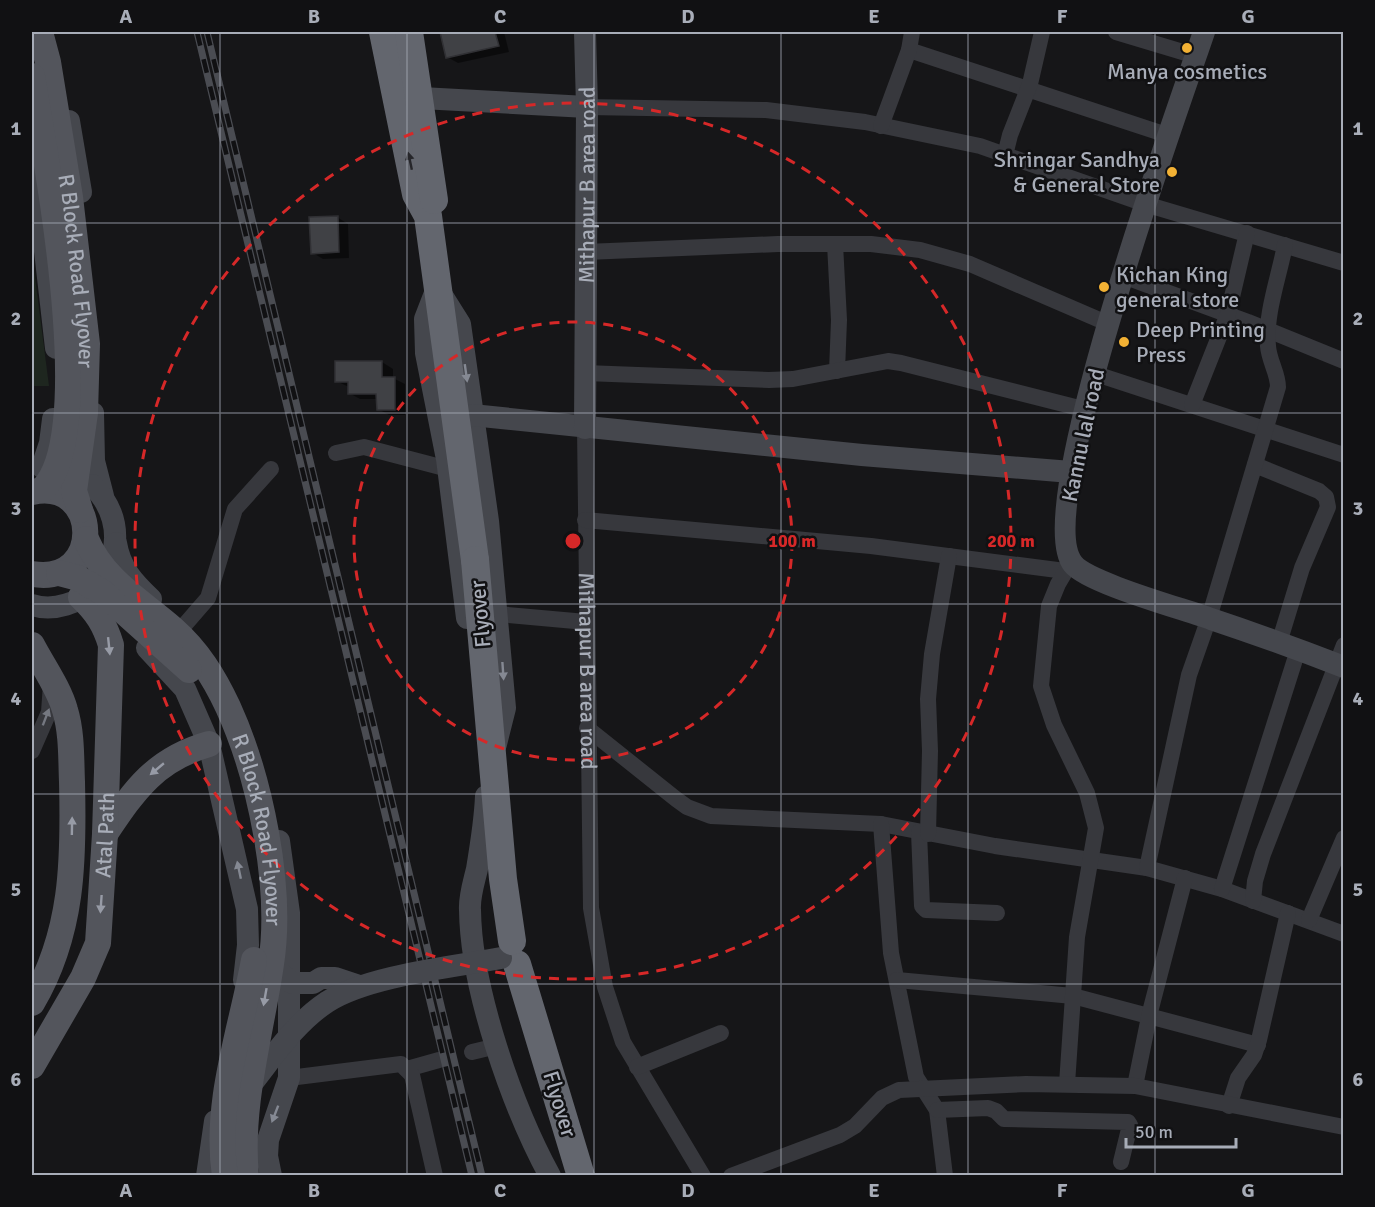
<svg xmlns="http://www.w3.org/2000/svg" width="1375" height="1207" font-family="Signika,sans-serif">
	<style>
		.green { fill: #1e261f }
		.shadow { fill: #0007 }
		.building { fill: #404145; stroke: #303034; stroke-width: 1.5 }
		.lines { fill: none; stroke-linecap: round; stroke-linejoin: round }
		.street { stroke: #37383d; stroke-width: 16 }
		.secondary { stroke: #45474d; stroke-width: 22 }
		.primary { stroke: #53555c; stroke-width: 26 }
		.highway { stroke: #63666e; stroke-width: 28 }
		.rail-casing { stroke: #4a4c52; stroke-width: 7 }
		.rail { stroke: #111113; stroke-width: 4.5; stroke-dasharray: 14; stroke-linecap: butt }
		.secondary-bridge { stroke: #45474d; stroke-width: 22 }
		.primary-bridge { stroke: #53555c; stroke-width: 26 }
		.highway-bridge { stroke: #63666e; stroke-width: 28 }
		.oneway { fill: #26262a }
		.oneway2 { fill: #858993 }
		.oneway3 { fill: #979ba6 }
		.oneway4 { fill: #757881 }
		.grid { fill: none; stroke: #a8adb8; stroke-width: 1.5; stroke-opacity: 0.55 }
		.ring { fill: none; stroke: #d62828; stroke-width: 3; stroke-dasharray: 10 8 }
		.poi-dot { fill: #f2b134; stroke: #111113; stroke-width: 2 }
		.labels { text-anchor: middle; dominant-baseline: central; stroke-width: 5; stroke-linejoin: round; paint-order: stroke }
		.poi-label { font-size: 22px; fill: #a8adb8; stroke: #111113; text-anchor: start }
		.street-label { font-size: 22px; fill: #a8adb8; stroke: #111113 }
		.centre { fill: #d62828; stroke: #111113; stroke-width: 3 }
		.ring-label { font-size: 18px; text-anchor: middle; font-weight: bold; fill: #d62828; stroke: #111113; stroke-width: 5; stroke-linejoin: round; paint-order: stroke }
		.neatline { fill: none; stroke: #a8adb8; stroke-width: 2 }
		.grid-label { font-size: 20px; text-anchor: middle; font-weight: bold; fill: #a8adb8 }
	</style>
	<rect width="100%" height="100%" fill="#161618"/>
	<!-- green -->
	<polygon class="green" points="32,254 49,386 32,386"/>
	<!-- shadow -->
	<g class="shadow">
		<polygon points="441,32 504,32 509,52 458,63 447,57"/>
		<polygon points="337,217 348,224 349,258 323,259 313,253"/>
		<polygon points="336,362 382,362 393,369 393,378 405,384 405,415 389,415 378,409 378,399 360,399 349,393 349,387 336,381"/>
	</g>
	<!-- building -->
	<g class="building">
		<polygon points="440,32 495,32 499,46 446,58"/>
		<polygon points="338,216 339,252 311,254 309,217"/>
		<polygon points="335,361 382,361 382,377 395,377 395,410 377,410 376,394 348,394 348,382 335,382"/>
	</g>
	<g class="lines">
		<!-- street -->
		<g class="street">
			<polyline points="1116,32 1196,56"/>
			<polyline points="909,50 1167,135"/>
			<polyline points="587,107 766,110 865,122 980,146 1145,204 1344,263"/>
			<polyline points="881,126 909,50 912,32"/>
			<polyline points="1005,155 1010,135 1030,84 1042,32"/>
			<polyline points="835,244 839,320 837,371"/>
			<polyline points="586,252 778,244 871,244 920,250 970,264 1109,324"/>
			<polyline points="1123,276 1248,322 1344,361"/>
			<polyline points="585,373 769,380 793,379 888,361 901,363 1087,410"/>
			<polyline points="1096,374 1344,455"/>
			<polyline points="1192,405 1228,314 1247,233"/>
			<path id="s1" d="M585,428L591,908L605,987L623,1042L703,1176"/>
			<polyline points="336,453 364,447 448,469"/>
			<polyline points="1255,465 1319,491 1326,497 1328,507 1302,568 1279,643"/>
			<polyline points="585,520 871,546 1065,571"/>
			<polyline points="498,614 586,622"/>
			<polyline points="182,628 208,598 235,509 271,469"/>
			<polyline points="587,728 676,799 687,807 711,816 881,824 995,846 1147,868 1222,889 1344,934"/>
			<polyline points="32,751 49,712 51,684"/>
			<polyline points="881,824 891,953 916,1077 937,1110 945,1176"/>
			<polyline points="919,832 922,906 926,910 997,913"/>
			<polyline points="928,834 930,751 928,699 932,654 949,556"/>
			<path d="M1147,868L1189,675L1209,618L1278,387C1278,373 1269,361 1268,346C1265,314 1279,277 1285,245"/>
			<polyline points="1222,889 1298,650"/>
			<polyline points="1253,901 1255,881 1263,854 1344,645"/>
			<polyline points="1309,920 1344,838"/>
			<polyline points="897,980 1073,996 1258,1045"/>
			<polyline points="472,1052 497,1046"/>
			<polyline points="637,1067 721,1033"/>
			<polyline points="407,1069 439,1060"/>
			<polyline points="289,1078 401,1064 412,1075 435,1176"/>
			<polyline points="1067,1084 1077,937 1096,828 1087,793 1054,725 1041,686 1049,606 1058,584 1071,562"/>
			<polyline points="1135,1086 1150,1012 1185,878"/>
			<polyline points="1229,1106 1238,1078 1254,1055 1259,1040 1288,913"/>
			<polyline points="937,1110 988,1108 996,1111 1004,1119 1128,1122 1130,1125 1121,1162"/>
			<polyline points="731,1176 840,1135 855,1126 882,1098 899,1090 1026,1084 1135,1086 1344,1127"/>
		</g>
		<!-- secondary -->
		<g class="secondary">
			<path d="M1204,32C1179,106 1031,512 1073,564C1088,583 1184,609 1211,619C1256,634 1300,650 1344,667"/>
			<polyline points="421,98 587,107"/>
			<polyline points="69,121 81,192"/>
			<polyline points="34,154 56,348"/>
			<polyline points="437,288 425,319 426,353 447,459 467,618"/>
			<polyline points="438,289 460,324 488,521 505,708 496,744"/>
			<polyline points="93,413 94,461 103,496"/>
			<polyline points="472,415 862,455 1071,472"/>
			<path id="s2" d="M585,428L587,107L585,32"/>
			<polyline points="42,467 50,443 53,419"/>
			<path d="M92,485C113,506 120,530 112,559"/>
			<path d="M116,543C120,568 133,582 151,599"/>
			<path d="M32,605C54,612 79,603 96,587"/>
			<polyline points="147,648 185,689 209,744 247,909 248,945 244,980"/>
			<path d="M486,796C485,821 481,845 477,869C474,882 469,897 470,910C471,989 512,1106 550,1176"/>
			<polyline points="207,1176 215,1121"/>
			<polyline points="271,1176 267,1156 268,1140 289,1078 289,913 279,841"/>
		</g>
		<!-- primary -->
		<g class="primary">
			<path d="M32,492C101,477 105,586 32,574"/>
			<path d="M32,645C43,666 59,688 65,710C72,733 71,758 72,782C74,861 73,933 32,1003"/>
			<path d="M105,834C135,789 156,759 209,744"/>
			<path id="s3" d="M32,1066L83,978L98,943L105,834L111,645C105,625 97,612 81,597"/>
		</g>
		<!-- highway -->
		<g class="highway">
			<polyline points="383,32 416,194 428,216 475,560"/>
			<polyline points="409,32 434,200"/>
			<polyline points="517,964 581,1176"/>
		</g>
		<!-- rail casing -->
		<g class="rail-casing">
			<g id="rail">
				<polyline points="197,32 472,1176"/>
				<polyline points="207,32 482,1176"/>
			</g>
		</g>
		<!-- rail -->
		<use href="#rail" class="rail"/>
		<!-- secondary-bridge -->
		<g class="secondary-bridge">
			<polyline points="271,965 292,983 313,983 321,978 335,978 359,986"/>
			<path d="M250,1086C274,1056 294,1024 327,1002C367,976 452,967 501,958"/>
		</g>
		<!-- primary-bridge -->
		<g class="primary-bridge">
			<path id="s4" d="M40,32L48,62L70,197L87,344L85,413L74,491L80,510"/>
			<path d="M32,76C45,155 100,435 42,490"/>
			<path id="s5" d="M86,539C103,580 141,601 173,629C198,651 214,677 228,707C260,777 283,887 271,964C261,1034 239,1105 246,1176"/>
			<polyline points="59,573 78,578 102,592 189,670"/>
			<path d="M225,1176C214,1103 241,1031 254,960"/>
		</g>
		<!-- highway-bridge -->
		<polyline class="highway-bridge" points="475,560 503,879 512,941"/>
	</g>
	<!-- one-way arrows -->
	<defs><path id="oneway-solid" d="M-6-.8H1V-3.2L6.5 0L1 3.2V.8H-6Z" transform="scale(1.5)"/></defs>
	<use class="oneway" href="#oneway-solid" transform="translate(410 161) rotate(-102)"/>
	<g class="oneway2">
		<use href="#oneway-solid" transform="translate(466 373) rotate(82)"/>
		<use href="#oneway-solid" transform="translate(503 671) rotate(86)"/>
		<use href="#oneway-solid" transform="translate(239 870) rotate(-102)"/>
		<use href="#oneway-solid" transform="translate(275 1114) rotate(111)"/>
	</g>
	<g class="oneway3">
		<use href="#oneway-solid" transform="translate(109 646) rotate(84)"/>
		<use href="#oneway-solid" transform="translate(157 769) rotate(140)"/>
		<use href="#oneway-solid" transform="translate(72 826) rotate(-89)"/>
		<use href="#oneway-solid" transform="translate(101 904) rotate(94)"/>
		<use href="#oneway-solid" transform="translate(265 997) rotate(100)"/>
	</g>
	<use class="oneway4" href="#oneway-solid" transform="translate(46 717) rotate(-69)"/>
	<!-- grid -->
	<path class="grid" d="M220,32V1176M407,32V1176M594,32V1176M781,32V1176M968,32V1176M1155,32V1176M32,223H1344M32,413H1344M32,604H1344M32,794H1344M32,984H1344"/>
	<!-- distance rings -->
	<g class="ring">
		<circle cx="573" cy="541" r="219"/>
		<circle cx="573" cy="541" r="438"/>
	</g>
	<!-- markers -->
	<g class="poi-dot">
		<circle cx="1187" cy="48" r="6"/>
		<circle cx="1172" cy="172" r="6"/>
		<circle cx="1104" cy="287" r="6"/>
		<circle cx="1124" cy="342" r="6"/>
	</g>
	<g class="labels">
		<!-- poi labels -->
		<g class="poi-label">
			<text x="1187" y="71" text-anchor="middle">Manya cosmetics</text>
			<text x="1160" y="159" text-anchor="end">Shringar Sandhya<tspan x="1160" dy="25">&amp; General Store</tspan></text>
			<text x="1116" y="274">Kichan King<tspan x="1116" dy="25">general store</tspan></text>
			<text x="1136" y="329">Deep Printing<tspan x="1136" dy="25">Press</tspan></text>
		</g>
		<!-- street labels -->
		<g class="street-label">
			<text stroke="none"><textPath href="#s2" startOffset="243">Mithapur B area road</textPath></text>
			<text stroke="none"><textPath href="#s4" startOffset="242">R Block Road Flyover</textPath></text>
			<text transform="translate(1083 435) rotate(-78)">Kannu lal road</text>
			<text transform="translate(480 614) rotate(-95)">Flyover</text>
			<text stroke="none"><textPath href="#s1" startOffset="243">Mithapur B area road</textPath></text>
			<text stroke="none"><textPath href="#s5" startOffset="350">R Block Road Flyover</textPath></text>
			<text stroke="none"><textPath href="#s3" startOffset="248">Atal Path</textPath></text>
			<text transform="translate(560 1104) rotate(73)">Flyover</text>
		</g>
	</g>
	<circle cx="573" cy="541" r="9" class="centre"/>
	<g class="ring-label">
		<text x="792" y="547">100 m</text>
		<text x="1011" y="547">200 m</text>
	</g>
	<!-- border -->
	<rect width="1375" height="1207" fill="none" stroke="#111113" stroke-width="66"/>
	<!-- scale -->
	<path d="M1126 1138v9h110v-9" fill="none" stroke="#a8adb8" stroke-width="3"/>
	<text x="1135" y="1138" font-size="18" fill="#a8adb8" stroke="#111113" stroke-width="4.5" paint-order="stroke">50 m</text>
	<rect x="33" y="33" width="1309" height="1141" class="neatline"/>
	<g class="grid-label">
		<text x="126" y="23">A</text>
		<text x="314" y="23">B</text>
		<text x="500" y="23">C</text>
		<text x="688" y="23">D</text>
		<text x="874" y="23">E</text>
		<text x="1062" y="23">F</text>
		<text x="1248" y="23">G</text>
		<text x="16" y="135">1</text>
		<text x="1358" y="135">1</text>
		<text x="16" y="325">2</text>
		<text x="1358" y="325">2</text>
		<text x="16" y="515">3</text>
		<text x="1358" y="515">3</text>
		<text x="16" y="705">4</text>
		<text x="1358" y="705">4</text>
		<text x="16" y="896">5</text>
		<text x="1358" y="896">5</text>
		<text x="16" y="1086">6</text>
		<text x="1358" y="1086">6</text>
		<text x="126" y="1197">A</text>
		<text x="314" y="1197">B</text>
		<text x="500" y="1197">C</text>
		<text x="688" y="1197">D</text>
		<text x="874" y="1197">E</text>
		<text x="1062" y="1197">F</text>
		<text x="1248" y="1197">G</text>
	</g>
</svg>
